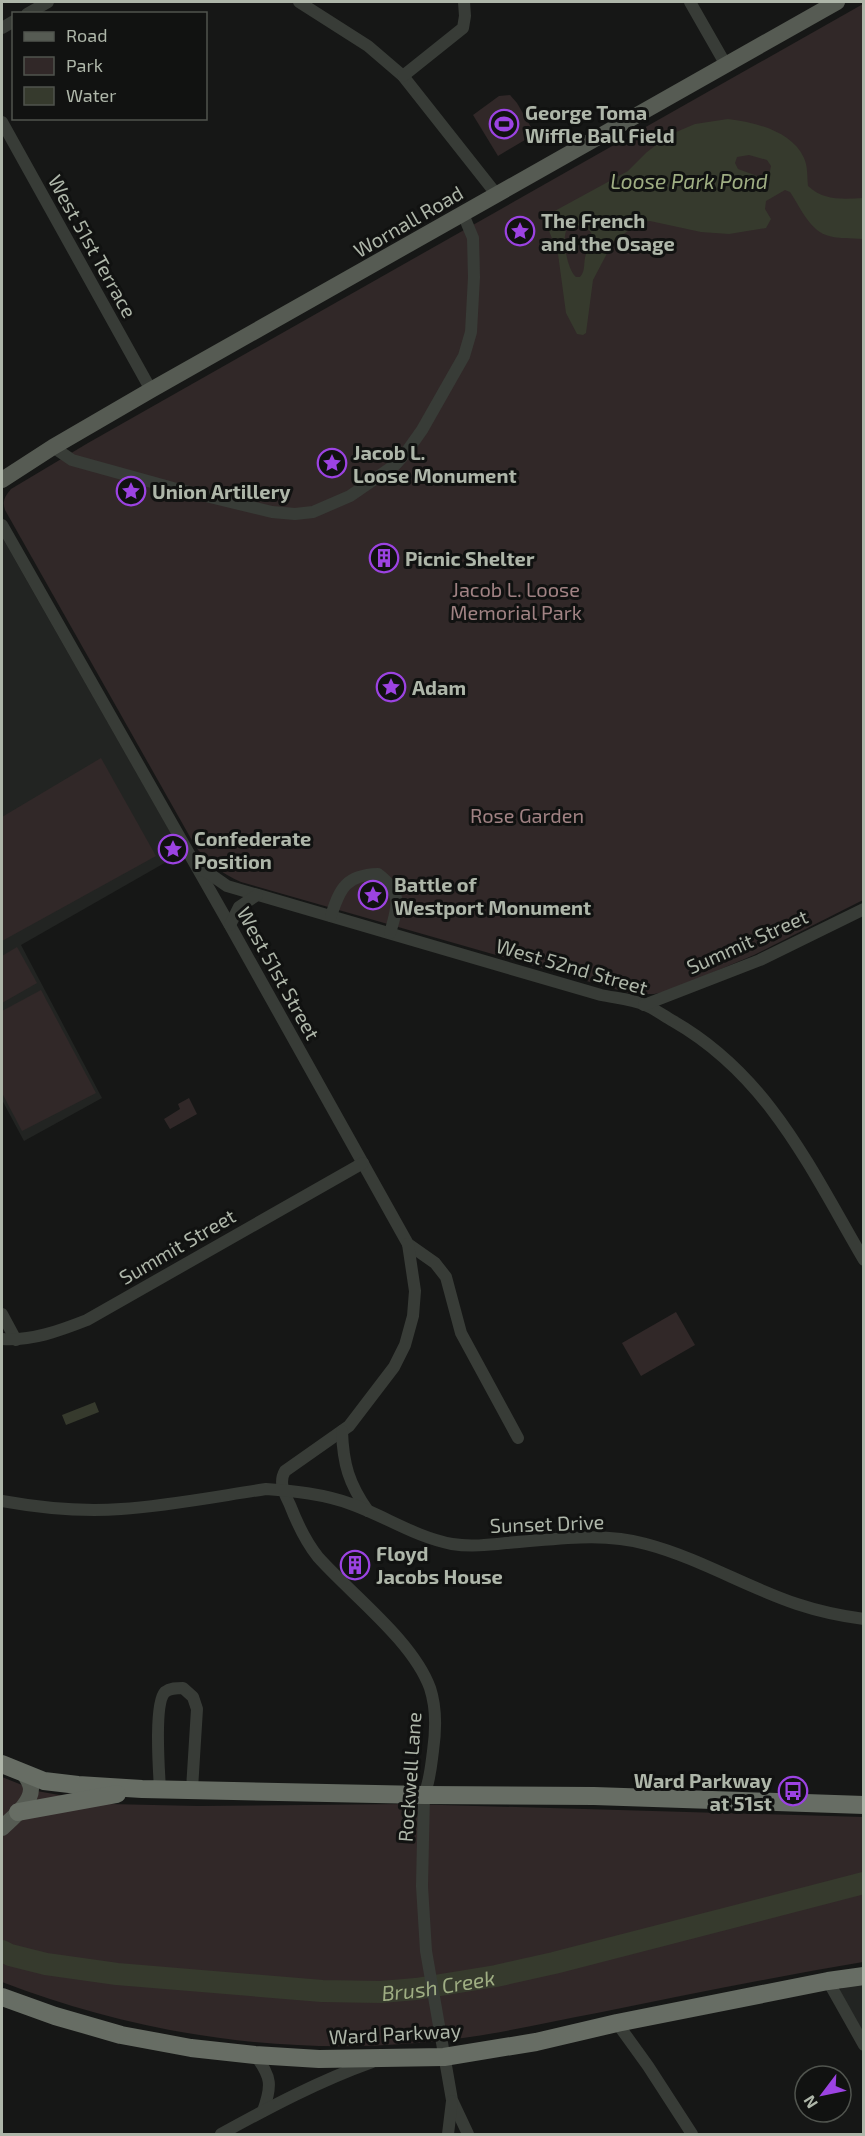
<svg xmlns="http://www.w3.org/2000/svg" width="865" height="2136" font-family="'Exo 2',sans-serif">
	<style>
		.built { fill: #222422 }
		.green { fill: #312828 }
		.water { fill: #363a2d; fill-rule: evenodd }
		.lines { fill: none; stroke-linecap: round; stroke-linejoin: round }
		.river { stroke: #363a2d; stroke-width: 22 }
		.minor { stroke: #383c37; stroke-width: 12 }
		.major { stroke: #565b53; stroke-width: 16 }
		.highway { stroke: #676d64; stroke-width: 18 }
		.labels { text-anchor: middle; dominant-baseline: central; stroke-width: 6; stroke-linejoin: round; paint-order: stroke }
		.poi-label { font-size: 20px; font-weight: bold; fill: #aeb6a9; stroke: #111211; text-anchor: start }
		.street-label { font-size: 20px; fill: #aeb6a9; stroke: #111211 }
		.park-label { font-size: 20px; fill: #a08283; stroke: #111211 }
		.water-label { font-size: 21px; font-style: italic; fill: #9fae83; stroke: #111211 }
	</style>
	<rect width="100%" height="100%" fill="#161716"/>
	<!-- built -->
	<g class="built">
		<polygon points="2,537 182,853 21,945 102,1098 24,1141 2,1100"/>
		<polygon points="849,1985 863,1985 863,2045 839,1990"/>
	</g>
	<!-- green -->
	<g class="green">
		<path d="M863,4V900L754,955L669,991L654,994H632L241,882C222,874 205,861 194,844L5,510C2,501 5,496 11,489L88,443Z"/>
		<polygon points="510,95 517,103 535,134 498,156 473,115 499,96"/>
		<polygon points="101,758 156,856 2,941 2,817"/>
		<polygon points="17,947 37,983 2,1003 2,956"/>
		<polygon points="41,990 96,1093 22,1131 2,1093 2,1011"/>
		<polygon points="189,1098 197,1114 170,1129 164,1119 180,1109 178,1104"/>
		<polygon points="676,1312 695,1345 641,1376 622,1343"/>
		<path d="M2,1777L37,1791L109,1804L198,1806L408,1804L863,1817V1962C774,1977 686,1995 597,2013C552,2021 508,2032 463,2038C305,2059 151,2039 2,1982Z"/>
	</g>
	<!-- water -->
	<g class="water">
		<path d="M728,119C754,122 792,131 804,158C808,167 807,176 808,186C824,201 843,199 863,198V239C852,238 836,239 826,235C809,229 799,205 790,192L785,190L766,201L765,209L771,219L766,228L729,234L701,232L650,221L640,222L613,242L593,280L586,333L583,335L577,334L566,313L558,254L546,223L551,213L628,171L647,152L669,135L695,124ZM749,155L767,160L771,166L769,176L760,177L738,169L735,163L737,157ZM576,225C582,227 590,228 592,235C594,241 587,248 586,254C583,262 586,271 580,277H576C568,271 561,239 567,229C569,225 572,226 576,225Z"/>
		<polygon points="95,1402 99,1412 66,1425 62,1415"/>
	</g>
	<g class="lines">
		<!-- river -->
		<path class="river" id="s1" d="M2,1951L10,1955L46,1964L117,1974L322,1991L381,1992L416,1989L496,1976L554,1963L864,1883"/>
		<!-- minor -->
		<g class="minor">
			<polyline points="299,2 368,46 403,76 497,195"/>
			<polyline points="690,2 726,65"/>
			<polyline points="27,14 48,2"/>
			<polyline points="2,28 14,21"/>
			<polyline points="403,76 463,28 465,16 464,2"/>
			<polyline points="2,122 151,390"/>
			<polyline points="53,447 72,460 173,488 272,512 295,514 313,512 350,496 395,465 405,454 422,430 464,356 471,332 474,277 473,238 463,214"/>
			<polyline points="2,525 232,929 408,1244 435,1263 446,1277 461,1333 518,1438"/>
			<path d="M199,870L207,872L227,886L601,995C615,998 632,999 645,1005C655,1009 664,1016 673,1021C769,1076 810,1168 864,1260"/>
			<path d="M331,916C340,888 346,875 378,874C403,893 398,906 390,933"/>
			<polyline points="230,925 239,907 257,895"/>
			<polyline points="644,1005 760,960 864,909"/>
			<path d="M408,1244L415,1291L413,1316L405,1345L394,1367L349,1426L285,1471C278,1483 285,1494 290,1505C297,1523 306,1542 318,1557C352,1595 413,1641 430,1688C437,1709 436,1730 433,1751C431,1766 430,1781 424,1795L422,1886L426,1951L452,2100L468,2134"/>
			<polyline points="2,1314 16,1340"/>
			<path d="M2,1339C32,1341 59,1331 87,1320L363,1163"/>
			<path d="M342,1431C343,1464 349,1484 368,1511"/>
			<path d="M2,1501C41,1508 81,1512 121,1509C167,1506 219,1496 266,1489C294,1491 324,1494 351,1504C385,1516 415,1537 452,1544C470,1547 488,1545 506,1543C552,1540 601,1531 646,1544C699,1558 746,1587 797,1604C818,1611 841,1616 864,1619"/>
			<path d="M160,1789C159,1772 154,1703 165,1692C170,1688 177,1688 183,1688L193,1697L197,1709L192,1789"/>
			<polyline points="828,1981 864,2045"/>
			<polyline points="617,2023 648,2066 692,2134"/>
			<path d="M255,2055C272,2077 272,2086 263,2111"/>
			<path d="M221,2134C270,2107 319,2081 372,2062"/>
			<polyline points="448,2134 452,2101"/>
		</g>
		<!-- major -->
		<g class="major">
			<polyline points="2,480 53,447 151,390 837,2"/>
			<path d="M2,1828C11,1819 31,1804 31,1789C31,1785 27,1778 25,1775"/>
		</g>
		<!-- highway -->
		<g class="highway">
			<polyline points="2,1764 44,1781 78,1785 142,1789 424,1795 594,1796 864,1805"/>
			<polyline points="18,1812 117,1794"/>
			<polyline points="2,1997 55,2016 121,2035 191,2048 255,2055 319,2059 444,2057 536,2042 617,2023 828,1981 864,1976"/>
		</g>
	</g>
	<!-- icons -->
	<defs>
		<g id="stadium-ring" transform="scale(1.5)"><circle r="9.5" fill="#111211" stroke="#9c43e2" stroke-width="1.5"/><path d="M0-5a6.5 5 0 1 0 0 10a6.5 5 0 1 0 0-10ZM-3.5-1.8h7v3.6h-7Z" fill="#9c43e2"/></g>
		<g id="sight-ring" transform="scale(1.5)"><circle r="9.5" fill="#111211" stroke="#9c43e2" stroke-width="1.5"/><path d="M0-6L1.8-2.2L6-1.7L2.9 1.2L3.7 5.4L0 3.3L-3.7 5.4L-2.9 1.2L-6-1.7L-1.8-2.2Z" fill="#9c43e2"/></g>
		<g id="building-ring" transform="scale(1.5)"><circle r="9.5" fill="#111211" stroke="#9c43e2" stroke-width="1.5"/><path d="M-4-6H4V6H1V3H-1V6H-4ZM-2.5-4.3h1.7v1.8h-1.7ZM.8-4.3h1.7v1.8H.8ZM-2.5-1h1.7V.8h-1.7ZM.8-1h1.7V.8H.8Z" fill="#9c43e2"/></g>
		<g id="bus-ring" transform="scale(1.5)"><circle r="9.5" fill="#111211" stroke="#9c43e2" stroke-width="1.5"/><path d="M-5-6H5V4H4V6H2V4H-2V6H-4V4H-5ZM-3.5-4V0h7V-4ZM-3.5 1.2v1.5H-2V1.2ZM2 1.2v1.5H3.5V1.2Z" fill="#9c43e2"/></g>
	</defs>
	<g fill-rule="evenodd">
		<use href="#stadium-ring" x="504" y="124"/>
		<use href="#sight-ring" x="520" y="231"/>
		<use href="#sight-ring" x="332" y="463"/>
		<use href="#sight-ring" x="131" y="491"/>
		<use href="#building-ring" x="384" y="558"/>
		<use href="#sight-ring" x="391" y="687"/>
		<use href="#sight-ring" x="173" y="849"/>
		<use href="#sight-ring" x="373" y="895"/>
		<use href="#building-ring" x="355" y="1565"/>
		<use href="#bus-ring" x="793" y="1791"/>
	</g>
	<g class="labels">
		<!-- poi labels -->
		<g class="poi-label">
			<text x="525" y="112">George Toma<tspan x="525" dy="23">Wiffle Ball Field</tspan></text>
			<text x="541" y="220">The French<tspan x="541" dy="23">and the Osage</tspan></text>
			<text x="353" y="452">Jacob L.<tspan x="353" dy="23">Loose Monument</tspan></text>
			<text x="152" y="491">Union Artillery</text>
			<text x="405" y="558">Picnic Shelter</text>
			<text x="412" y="687">Adam</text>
			<text x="194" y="838">Confederate<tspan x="194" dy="23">Position</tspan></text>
			<text x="394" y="884">Battle of<tspan x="394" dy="23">Westport Monument</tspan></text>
			<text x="376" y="1553">Floyd<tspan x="376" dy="23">Jacobs House</tspan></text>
			<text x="772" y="1780" text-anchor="end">Ward Parkway<tspan x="772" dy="23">at 51st</tspan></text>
		</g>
		<!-- street labels -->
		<g class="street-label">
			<text transform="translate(408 221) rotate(-30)">Wornall Road</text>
			<text transform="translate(93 246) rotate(61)">West 51st Terrace</text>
			<text transform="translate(747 941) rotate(-24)">Summit Street</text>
			<text transform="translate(572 966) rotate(16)">West 52nd Street</text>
			<text transform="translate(279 973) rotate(61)">West 51st Street</text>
			<text transform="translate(177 1246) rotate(-30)">Summit Street</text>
			<text transform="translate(547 1523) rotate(-2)">Sunset Drive</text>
			<text transform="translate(409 1777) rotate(-86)">Rockwell Lane</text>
			<text transform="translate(395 2033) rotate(-3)">Ward Parkway</text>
		</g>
		<!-- park labels -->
		<g class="park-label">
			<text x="516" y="589">Jacob L. Loose<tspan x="516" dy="23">Memorial Park</tspan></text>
			<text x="527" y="815">Rose Garden</text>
		</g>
		<!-- water labels -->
		<g class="water-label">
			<text x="689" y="180">Loose Park Pond</text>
			<text stroke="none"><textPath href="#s1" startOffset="440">Brush Creek</textPath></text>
		</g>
	</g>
	<!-- border -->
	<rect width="865" height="2136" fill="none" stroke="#aeb6a9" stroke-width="6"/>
	<!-- legend -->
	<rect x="12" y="12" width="195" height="108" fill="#111211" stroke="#50544e" stroke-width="1.5"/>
	<rect x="24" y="32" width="30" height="9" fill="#565b53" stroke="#50544e" stroke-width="1.5"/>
	<text x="66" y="42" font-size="18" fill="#aeb6a9">Road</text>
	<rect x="24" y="57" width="30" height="18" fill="#312828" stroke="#50544e" stroke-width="1.5"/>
	<text x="66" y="72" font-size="18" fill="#aeb6a9">Park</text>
	<rect x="24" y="87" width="30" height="18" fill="#363a2d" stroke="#50544e" stroke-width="1.5"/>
	<text x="66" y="102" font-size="18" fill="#aeb6a9">Water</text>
	<!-- north arrow -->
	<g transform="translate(823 2094) rotate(238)"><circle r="28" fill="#111211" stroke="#50544e" stroke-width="1.5"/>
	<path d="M0-4.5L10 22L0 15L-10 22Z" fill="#9c43e2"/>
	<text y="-9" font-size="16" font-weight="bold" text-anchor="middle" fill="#aeb6a9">N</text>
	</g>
</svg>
